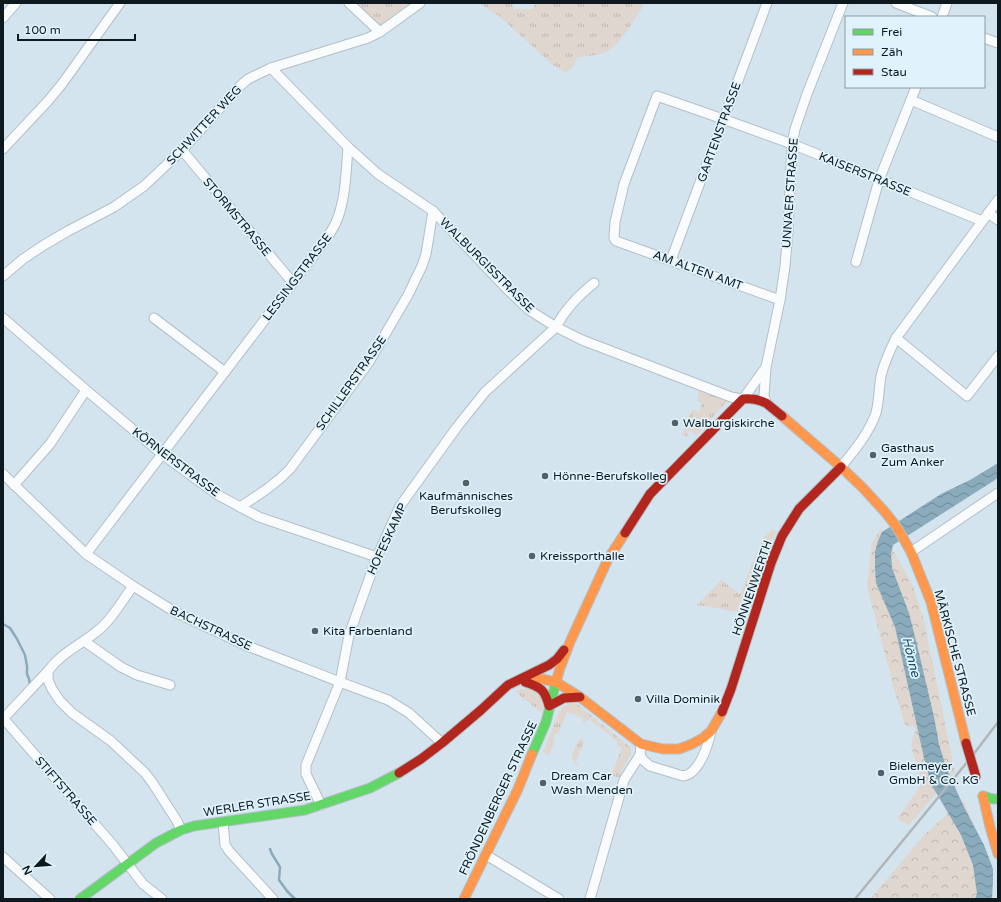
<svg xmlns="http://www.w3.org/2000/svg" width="1001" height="902" font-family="'Varela Round',sans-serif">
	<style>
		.grass { fill: url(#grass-tufts) }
		.forest { fill: url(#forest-crowns) }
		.water { fill: url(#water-waves) }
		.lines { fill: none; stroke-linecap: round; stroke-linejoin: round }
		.stream { stroke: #89abbc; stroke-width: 2.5 }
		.street-casing { stroke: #b2c0c7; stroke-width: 11 }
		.fast-casing { stroke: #b2c0c7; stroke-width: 11 }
		.slow-casing { stroke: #b2c0c7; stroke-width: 11 }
		.jam-casing { stroke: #b2c0c7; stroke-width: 11 }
		.street { stroke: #f9fbfc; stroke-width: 9 }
		.fast { stroke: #63d668; stroke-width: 9 }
		.slow { stroke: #ff974d; stroke-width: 9 }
		.jam { stroke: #b3261e; stroke-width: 9 }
		.rail { stroke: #b2b5b8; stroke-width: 2.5 }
		.jam-bridge-casing { stroke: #b2c0c7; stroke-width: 11; stroke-linecap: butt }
		.jam-bridge { stroke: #b3261e; stroke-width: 9 }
		.poi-dot { fill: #536067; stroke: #e0f3fc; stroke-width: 1.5 }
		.labels { text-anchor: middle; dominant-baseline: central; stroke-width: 3.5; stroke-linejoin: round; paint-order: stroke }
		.street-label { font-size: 12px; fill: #0d191e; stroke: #e0f3fc }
		.poi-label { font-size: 12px; fill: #0d191e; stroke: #e0f3fc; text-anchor: start }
		.water-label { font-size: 13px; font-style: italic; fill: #184f65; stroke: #e0f3fc }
	</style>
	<defs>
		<pattern id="grass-tufts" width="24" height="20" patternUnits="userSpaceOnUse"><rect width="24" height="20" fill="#dfd6cf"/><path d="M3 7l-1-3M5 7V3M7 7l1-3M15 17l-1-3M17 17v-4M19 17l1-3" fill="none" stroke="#beb7b1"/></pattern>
		<pattern id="forest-crowns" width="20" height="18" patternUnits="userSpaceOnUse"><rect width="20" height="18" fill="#dfd6cf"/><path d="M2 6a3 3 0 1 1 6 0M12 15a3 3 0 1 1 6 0" fill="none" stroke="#beb7b1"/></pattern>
		<pattern id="water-waves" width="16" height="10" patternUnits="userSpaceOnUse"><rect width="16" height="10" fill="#89abbc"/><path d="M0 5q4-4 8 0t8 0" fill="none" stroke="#6e8a98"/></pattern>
	</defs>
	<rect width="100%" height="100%" fill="#d4e4ee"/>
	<!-- grass -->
	<g class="grass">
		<polygon points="356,3 410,3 380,25"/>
		<path d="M479,3L513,4L514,9H533L535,5L543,3H645C636,17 619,48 604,53C595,56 585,56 576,58L574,66L566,73L553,65L499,16Z"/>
		<polygon points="700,386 731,397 697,435 689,431 686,437 682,435 692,409 699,412 702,403 697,401"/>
		<polygon points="773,529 777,532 770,542 745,613 697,605 721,580 740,594 763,538"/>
		<path d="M522,689C527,689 532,689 536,691C542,696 544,706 542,713L518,694L516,691Z"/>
		<polygon points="573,703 577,704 592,716 589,720 583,723 583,718 567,712 558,734 555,733 553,740 555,741 549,755 543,752 559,712 564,706"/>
		<polygon points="593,717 630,747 631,751 631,754 625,764 619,778 611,775 622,748 617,746 618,742 590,720"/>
		<polygon points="581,738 584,741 576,762 578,763 577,765 575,764 572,756 577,743"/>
	</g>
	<!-- forest -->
	<g class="forest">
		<polygon points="881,528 913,586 924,621 955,772 909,825 897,819 921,785 911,745 916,728 905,725 894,689 867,587 872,543"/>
		<polygon points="963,800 985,850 990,899 870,899 924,835"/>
	</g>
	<!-- water -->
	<polygon class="water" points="998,463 998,477 995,480 893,545 891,554 892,568 909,613 919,653 934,717 939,744 947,770 965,809 984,845 989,858 993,869 993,880 992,899 975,899 977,894 973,865 961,835 931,784 924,758 895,627 876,583 875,569 875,552 878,541 882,532 941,494 970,480"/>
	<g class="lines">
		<!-- stream -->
		<g class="stream">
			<polyline points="3,624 10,628 17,639 25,655 27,666 27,674 29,679 30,685"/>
			<polyline points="270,849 272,854 280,867 279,880 287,891 295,899"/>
		</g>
		<!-- street casing -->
		<g class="street-casing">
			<g id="street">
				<polyline points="349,3 380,32"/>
				<polyline points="896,3 932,17"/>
				<polyline points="942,17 947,3"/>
				<polyline points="3,18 16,3"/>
				<polyline points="984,38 998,43"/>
				<polyline points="271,68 348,147 378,174 433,211 505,287 529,310 556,327 582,340 731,397 743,399 766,367"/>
				<polyline points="911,100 998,137"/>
				<polyline points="3,149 48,101 62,84 120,3"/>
				<polyline points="182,150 293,283"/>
				<polyline points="988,213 998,220"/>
				<polyline points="671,260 767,3"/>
				<polyline points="856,262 879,180 916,87"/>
				<polyline points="3,276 23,259 44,245 68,231 114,207 144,186 160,171 182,150 240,86 248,79 271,68 368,38 380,32 420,3"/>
				<polyline points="780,300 616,241 614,238 615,222 624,184 657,96 723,119 792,144 982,221"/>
				<polyline points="3,318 86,390 162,454 218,495 259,517 377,557"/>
				<polyline points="154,318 225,372"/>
				<polyline points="896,338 967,396 998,356"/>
				<polyline points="766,403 764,396 766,367 780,300 785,266 788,231 792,144 795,129 807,94 843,3"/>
				<path d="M841,467C854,451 869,433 876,413C879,401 879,388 881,376C884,363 890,350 896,338L998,200"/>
				<polyline points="3,474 86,554 133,586 175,612 245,645 340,682 388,700 409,713 442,743"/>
				<polyline points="14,485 50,444 86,390"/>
				<path d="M240,507C258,495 275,485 290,469L369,362L408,295L422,266L426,254L433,211"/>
				<polyline points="911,552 998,493"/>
				<path d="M86,554L324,242C329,235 334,228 337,220C346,197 346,171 348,147"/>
				<polyline points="84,641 121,667 137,675 170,685"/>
				<polyline points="48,671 48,680 52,689 60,701 72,713 111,741 145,773 152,782 177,821 181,830"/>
				<polyline points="3,718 113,845 143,884 162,899"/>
				<path d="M3,719L48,671C61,653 80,645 96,632C111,621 122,601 133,586"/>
				<path d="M640,755L643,760L650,766L683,776C699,774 708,746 711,731"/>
				<path d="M321,805L306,774V765L340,682L349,635L377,557L400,506L457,427L485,392L556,327C565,309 579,295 594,283"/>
				<polyline points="223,822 225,845 229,851 273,899"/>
				<polyline points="486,855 559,899"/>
				<polyline points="3,857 50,899"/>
				<polyline points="590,899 624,780 640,755 641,744"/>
			</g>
		</g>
		<!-- fast casing -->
		<g class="fast-casing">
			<g id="fast">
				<polyline points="532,754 546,722 556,682"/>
				<polyline points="983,796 993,799 998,799"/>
				<polyline points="80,899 156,843 181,830 194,826 305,810 370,788 399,773"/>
			</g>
		</g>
		<!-- slow casing -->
		<g class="slow-casing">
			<g id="slow">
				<polyline points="782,416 841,467 863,488 885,512 896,526 902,536 911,552 931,602 966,743"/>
				<polyline points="524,679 542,679 556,682 580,697 641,744 663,749 679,749 692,744 703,738 711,731 722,712"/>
				<polyline points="556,682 560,668 570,642 608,559 625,533"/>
				<polyline points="983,796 990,827 998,854"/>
				<polyline points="464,899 518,789 532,754"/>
			</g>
		</g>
		<!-- jam casing -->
		<g class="jam-casing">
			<g id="jam">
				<path d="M625,533L650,494L743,399C752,398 758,399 766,403L782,416"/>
				<path d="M525,682C541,687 545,690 549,706L564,698L580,697"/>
				<polyline points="722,712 731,689 771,563 782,536 799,509 841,467"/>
				<polyline points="399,773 421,759 442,743 481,710 508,685 549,665 557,659 564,650"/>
			</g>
		</g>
		<!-- street -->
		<use href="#street" class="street"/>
		<!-- fast -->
		<use href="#fast" class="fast"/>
		<!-- slow -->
		<use href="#slow" class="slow"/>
		<!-- jam -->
		<use href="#jam" class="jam"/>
		<!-- rail -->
		<polyline class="rail" points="855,899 973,755 998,722"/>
		<!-- jam-bridge casing -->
		<g class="jam-bridge-casing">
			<polyline id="jam-bridge" points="966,743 976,777"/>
		</g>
		<!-- jam-bridge -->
		<use href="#jam-bridge" class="jam-bridge"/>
	</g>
	<!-- markers -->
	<g class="poi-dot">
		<circle cx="675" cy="423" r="4"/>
		<circle cx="873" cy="455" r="4"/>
		<circle cx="545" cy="476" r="4"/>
		<circle cx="466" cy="483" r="4"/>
		<circle cx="532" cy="556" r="4"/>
		<circle cx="315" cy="631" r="4"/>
		<circle cx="638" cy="699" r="4"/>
		<circle cx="881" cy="773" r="4"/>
		<circle cx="543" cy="783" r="4"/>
	</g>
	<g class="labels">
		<!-- street labels -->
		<g class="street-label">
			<text transform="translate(204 125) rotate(-47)">SCHWITTER WEG</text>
			<text transform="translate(719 132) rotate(-70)">GARTENSTRASSE</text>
			<text transform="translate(865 174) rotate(22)">KAISERSTRASSE</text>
			<text transform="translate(790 193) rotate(-86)">UNNAER STRASSE</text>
			<text transform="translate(237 217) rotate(50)">STORMSTRASSE</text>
			<text transform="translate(487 265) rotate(45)">WALBURGISSTRASSE</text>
			<text transform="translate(698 270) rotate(20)">AM ALTEN AMT</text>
			<text transform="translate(297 277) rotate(-53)">LESSINGSTRASSE</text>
			<text transform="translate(351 383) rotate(-55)">SCHILLERSTRASSE</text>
			<text transform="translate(176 462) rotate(37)">KÖRNERSTRASSE</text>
			<text transform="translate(387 539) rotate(-65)">HOFESKAMP</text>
			<text transform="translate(752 588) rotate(-71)">HÖNNENWERTH</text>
			<text transform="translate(211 628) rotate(25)">BACHSTRASSE</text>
			<text transform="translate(955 653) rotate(75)">MÄRKISCHE STRASSE</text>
			<text transform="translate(66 791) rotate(49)">STIFTSTRASSE</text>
			<text transform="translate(498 798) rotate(-65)">FRÖNDENBERGER STRASSE</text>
			<text transform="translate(257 804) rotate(-9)">WERLER STRASSE</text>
		</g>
		<!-- poi labels -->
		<g class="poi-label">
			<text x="683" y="423">Walburgiskirche</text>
			<text x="881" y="448">Gasthaus<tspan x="881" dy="14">Zum Anker</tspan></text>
			<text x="553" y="476">Hönne-Berufskolleg</text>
			<text x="466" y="496" text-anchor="middle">Kaufmännisches<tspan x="466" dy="14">Berufskolleg</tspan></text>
			<text x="540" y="556">Kreissporthalle</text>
			<text x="323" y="631">Kita Farbenland</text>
			<text x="646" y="699">Villa Dominik</text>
			<text x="889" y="766">Bielemeyer<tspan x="889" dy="14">GmbH &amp; Co. KG</tspan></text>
			<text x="551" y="776">Dream Car<tspan x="551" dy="14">Wash Menden</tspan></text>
		</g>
		<!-- water labels -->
		<g class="water-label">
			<text transform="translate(911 657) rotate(76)">Hönne</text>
		</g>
	</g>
	<!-- border -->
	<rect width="1001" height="902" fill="none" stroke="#0d191e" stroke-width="8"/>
	<!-- legend -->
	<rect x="845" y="16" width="140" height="72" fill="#e0f3fc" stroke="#8c9ca3"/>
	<rect x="853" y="29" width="20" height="6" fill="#63d668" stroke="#8c9ca3"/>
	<text x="881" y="36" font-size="12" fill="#0d191e">Frei</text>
	<rect x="853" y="49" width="20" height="6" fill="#ff974d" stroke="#8c9ca3"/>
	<text x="881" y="56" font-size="12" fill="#0d191e">Zäh</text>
	<rect x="853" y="69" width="20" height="6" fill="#b3261e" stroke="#8c9ca3"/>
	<text x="881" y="76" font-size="12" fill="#0d191e">Stau</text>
	<!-- north arrow -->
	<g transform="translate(36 866) rotate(244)" stroke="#e0f3fc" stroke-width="3" paint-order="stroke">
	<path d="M0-3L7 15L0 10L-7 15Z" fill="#0d191e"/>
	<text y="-6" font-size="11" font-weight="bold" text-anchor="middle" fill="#0d191e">N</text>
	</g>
	<!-- scale -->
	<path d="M18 34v6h117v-6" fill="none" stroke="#0d191e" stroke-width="2"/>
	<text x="24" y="34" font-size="12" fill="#0d191e" stroke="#e0f3fc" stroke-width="3" paint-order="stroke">100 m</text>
</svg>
